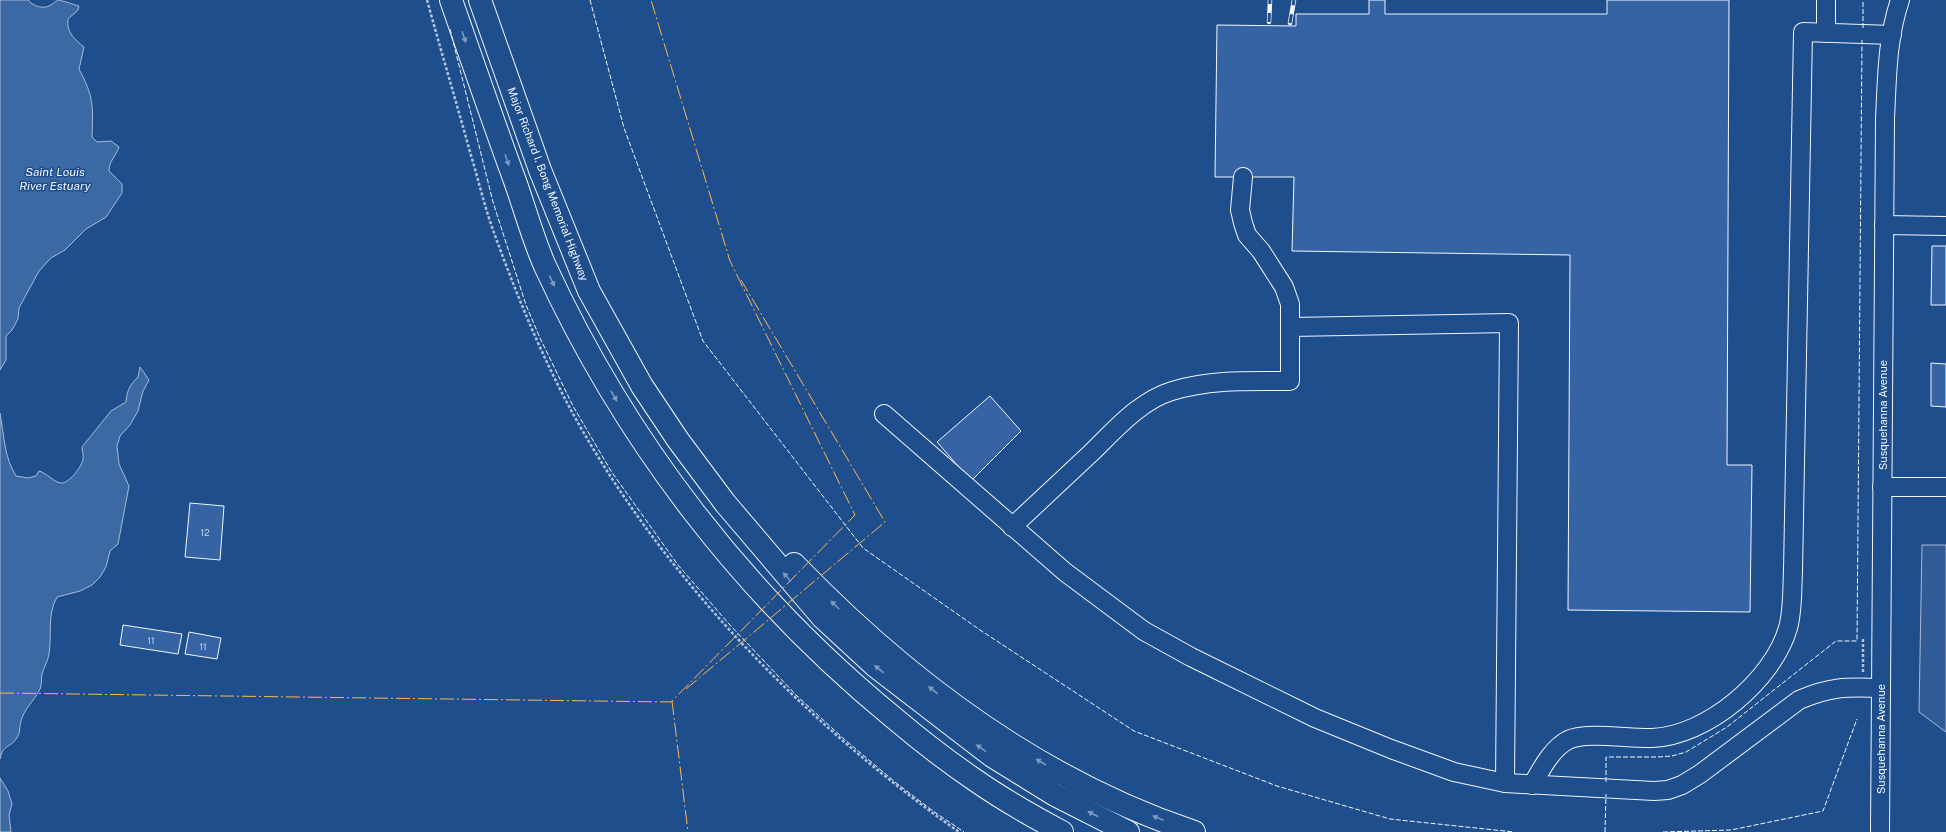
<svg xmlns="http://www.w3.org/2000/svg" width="1946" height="832" font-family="'Public Sans',sans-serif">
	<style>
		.parking { fill: #305b95; stroke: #a8bbd7 }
		.water { fill: #3b69a3; stroke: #a8bbd7 }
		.building { fill: #3563a3; stroke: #f2f6ff }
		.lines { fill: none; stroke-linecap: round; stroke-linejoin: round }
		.minor-casing { stroke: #f2f6ff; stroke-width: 20 }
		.highway-casing { stroke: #f2f6ff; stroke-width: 24 }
		.path { stroke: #b3c4dc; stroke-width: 2.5; stroke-dasharray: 3 2; stroke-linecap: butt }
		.minor { stroke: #1f4e8c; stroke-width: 18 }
		.highway { stroke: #1f4e8c; stroke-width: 22 }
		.rail-casing { stroke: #f2f6ff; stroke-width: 4.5 }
		.rail { stroke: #1f4e8c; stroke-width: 3; stroke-dasharray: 9; stroke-linecap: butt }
		.fence { stroke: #f2f6ff; stroke-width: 1; stroke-dasharray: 5 2; stroke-linecap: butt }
		.power { stroke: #ffb74d; stroke-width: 1; stroke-dasharray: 14 3 2 3; stroke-linecap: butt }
		.oneway { fill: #7e9ac0 }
		.labels { text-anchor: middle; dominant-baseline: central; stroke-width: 3; stroke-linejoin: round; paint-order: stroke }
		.number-label { font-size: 9px; fill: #c3d1e8 }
		.street-label { font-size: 11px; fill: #f2f6ff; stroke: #1f4e8c }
		.water-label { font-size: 12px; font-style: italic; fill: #f2f6ff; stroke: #1f4e8c }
	</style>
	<rect width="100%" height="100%" fill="#1f4e8c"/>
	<!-- parking -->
	<polygon class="parking" points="1922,545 1946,545 1946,732 1919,712"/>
	<!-- water -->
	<g class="water">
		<path d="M0,0H28C33,6 43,10 51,5C53,4 56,1 58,0C61,0 75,5 79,6L78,10L68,19C66,32 74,39 84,47L79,69C94,97 93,106 92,137L97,142L111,141L119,147C116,156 109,161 109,171L122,184V193L106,217L86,229L65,250L51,258L39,271L19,308L18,319L12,330L6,336V360L0,370Z"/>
		<path d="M140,367L149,380L143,391L138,411L130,425L120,436L117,446L119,464L129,486L118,544L110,551L106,567L100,577L92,585L80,591L57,597C47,614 52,635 49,654C48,661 44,667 42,674C41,679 42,685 40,689C34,701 24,709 21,721C19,727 21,733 16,739C10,748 3,744 0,759V413C4,435 4,457 16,476L28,478L36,476L39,471C47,473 53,482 61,483C69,484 81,467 83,460C84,456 82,451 82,447L111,411L126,402C127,390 130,385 138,377Z"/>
		<polygon points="0,778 8,791 12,804 9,815 11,832 0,832"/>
	</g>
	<!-- building -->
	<g class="building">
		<polygon points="1369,0 1385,0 1385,14 1607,14 1607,0 1729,0 1727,465 1752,465 1750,612 1568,610 1570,255 1292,251 1294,177 1215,177 1217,25 1296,26 1296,14 1369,14"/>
		<polygon points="1932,246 1946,246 1946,305 1931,305"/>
		<polygon points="1931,363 1946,364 1946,407 1931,406"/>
		<polygon points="990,396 1021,431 971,481 937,442"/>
		<polygon points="190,503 224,506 220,560 185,557"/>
		<polygon points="123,625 182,634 178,654 120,645"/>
		<polygon points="189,632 221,638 217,659 185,654"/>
	</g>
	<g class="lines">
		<!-- minor casing -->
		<g class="minor-casing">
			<g id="minor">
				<polyline points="1826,33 1826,0"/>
				<polyline points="1884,225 1946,226"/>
				<polyline points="1291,327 1509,323 1505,783"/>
				<path d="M884,414L1065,572L1144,631L1191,657L1315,718L1391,749L1454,772L1505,783L1654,791L1668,790L1682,785L1700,774L1799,700C1832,686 1847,687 1881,688"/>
				<polyline points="1882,487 1946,487"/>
				<path d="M1012,527C1038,503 1064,478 1090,454C1114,431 1139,401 1172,391C1210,379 1250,381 1290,381V304L1284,287L1261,251L1247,235L1243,223L1240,210L1243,177"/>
				<path d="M1532,785C1541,770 1551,749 1568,740C1586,731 1630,739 1652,738C1707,736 1773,680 1788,628C1793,610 1792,590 1793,571L1803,32L1892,35"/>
				<path d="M1880,832L1885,119C1887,79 1887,38 1900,0"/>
			</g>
		</g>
		<!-- highway casing -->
		<g class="highway-casing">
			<g id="highway">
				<path d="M451,0C472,60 493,121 515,181C525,209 533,239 545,266C626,442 745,596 894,718C920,740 947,761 975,780C1002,799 1032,816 1062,832"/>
				<polyline points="480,0 540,170 589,291 642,386 678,440 725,503 823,618 875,666 992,756 1055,795 1128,832"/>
				<path d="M794,564C907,681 1039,780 1194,832"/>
			</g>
		</g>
		<!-- path -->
		<g class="path">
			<path d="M427,0C441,51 456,101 470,152C478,178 484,205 493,230C515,291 541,355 572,412C663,578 806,724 959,832"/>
			<polyline points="1863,672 1863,639"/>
		</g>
		<!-- minor -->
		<use href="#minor" class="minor"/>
		<!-- highway -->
		<use href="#highway" class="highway"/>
		<!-- rail casing -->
		<g class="rail-casing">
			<g id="rail">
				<polyline points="1269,22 1270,0"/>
				<polyline points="1290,23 1294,0"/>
			</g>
		</g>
		<!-- rail -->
		<use href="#rail" class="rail"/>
		<!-- fence -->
		<g class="fence">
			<polyline points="590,0 624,128 703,341 863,548 980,630 1134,731 1277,786 1390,819 1514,832"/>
			<polyline points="1863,28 1863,0"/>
			<polyline points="450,29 493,202 526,305 540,338 573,406 611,471 678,565 729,624 797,696 844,739 895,782 933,811 964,832"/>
			<polyline points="1606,782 1606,757 1658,757 1672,756 1686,752 1727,727 1836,641 1857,641 1862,40"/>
			<polyline points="1605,832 1606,794"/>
			<polyline points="1663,832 1731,830 1823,811 1857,719"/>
		</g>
		<!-- power -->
		<g class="power">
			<polyline points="686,689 885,522 741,280"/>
			<polyline points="0,693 671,702 855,515 730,261 651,0"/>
			<polyline points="672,701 688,832"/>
		</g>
	</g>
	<!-- one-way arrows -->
	<defs><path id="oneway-solid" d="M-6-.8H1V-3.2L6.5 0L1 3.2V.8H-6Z"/></defs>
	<g class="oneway">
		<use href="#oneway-solid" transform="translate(464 37) rotate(71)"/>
		<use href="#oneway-solid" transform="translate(507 160) rotate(71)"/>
		<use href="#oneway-solid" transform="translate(552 281) rotate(65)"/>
		<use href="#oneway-solid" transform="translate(614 396) rotate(60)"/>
		<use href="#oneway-solid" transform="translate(787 577) rotate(-131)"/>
		<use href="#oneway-solid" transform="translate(835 605) rotate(-135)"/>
		<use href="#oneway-solid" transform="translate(879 669) rotate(-141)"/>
		<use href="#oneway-solid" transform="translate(933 690) rotate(-141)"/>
		<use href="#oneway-solid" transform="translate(981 748) rotate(-144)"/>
		<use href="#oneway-solid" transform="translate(1041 762) rotate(-149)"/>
		<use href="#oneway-solid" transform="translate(1093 814) rotate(-153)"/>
		<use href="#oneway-solid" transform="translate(1158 818) rotate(-157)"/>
	</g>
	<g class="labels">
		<!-- number labels -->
		<g class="number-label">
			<text x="205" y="532">12</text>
			<text x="151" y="640">11</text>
			<text x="203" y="646">11</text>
		</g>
		<!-- street labels -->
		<g class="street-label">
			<text transform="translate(548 184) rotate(69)">Major Richard I. Bong Memorial Highway</text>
			<text transform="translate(1883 415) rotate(-90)">Susquehanna Avenue</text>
			<text transform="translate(1881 739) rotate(-90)">Susquehanna Avenue</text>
		</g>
		<!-- water labels -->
		<g class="water-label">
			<text x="55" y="172">Saint Louis<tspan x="55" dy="14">River Estuary</tspan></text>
		</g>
	</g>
</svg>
